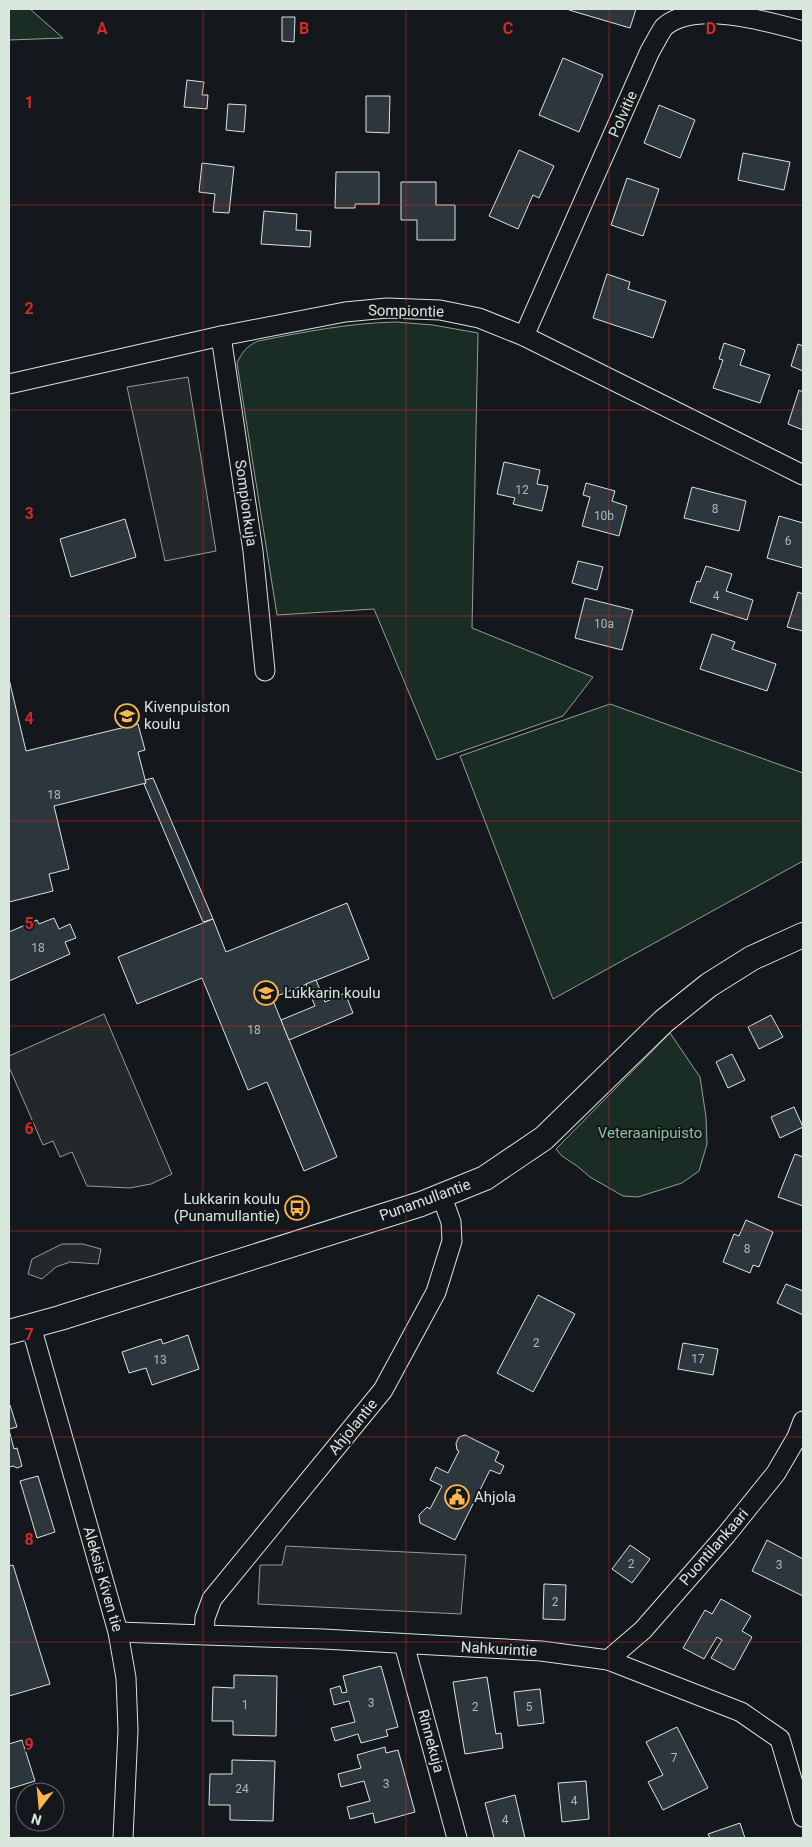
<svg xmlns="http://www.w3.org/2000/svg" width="812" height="1847" font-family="Roboto,sans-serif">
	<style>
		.green { fill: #1a2d24; stroke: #939e99 }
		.parking { fill: #24282b; stroke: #939e99 }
		.building { fill: #2c363c; stroke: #d8e6dc }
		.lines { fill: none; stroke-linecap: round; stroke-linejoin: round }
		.minor-casing { stroke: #d8e6dc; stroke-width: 21 }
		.tertiary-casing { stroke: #d8e6dc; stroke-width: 26 }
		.minor { stroke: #14181c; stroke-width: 19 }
		.tertiary { stroke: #14181c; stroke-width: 24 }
		.grid { fill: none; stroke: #d62828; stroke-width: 1; stroke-opacity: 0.55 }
		.labels { text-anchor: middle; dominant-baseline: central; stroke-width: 4; stroke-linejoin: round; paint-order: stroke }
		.number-label { font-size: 12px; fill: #adbab4 }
		.street-label { font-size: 15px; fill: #d8e6dc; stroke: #14181c }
		.poi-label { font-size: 15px; fill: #d8e6dc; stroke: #14181c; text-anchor: start }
		.park-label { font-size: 15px; fill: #8ac095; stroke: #14181c }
		.grid-label { font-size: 16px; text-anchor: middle; font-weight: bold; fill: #d62828; stroke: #14181c; stroke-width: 4; stroke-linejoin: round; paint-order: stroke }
	</style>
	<rect width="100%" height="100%" fill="#14181c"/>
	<!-- green -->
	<g class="green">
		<polygon points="9,9 30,9 63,38 9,40"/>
		<path d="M396,322L433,325L478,333L472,628L593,677L563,716L437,760L374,609L277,615L237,363C242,352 247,346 258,341C304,332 349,323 396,322Z"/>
		<polygon points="610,704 803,773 803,861 553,999 460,756"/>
		<polygon points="670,1033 700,1077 706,1117 707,1144 699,1171 682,1183 638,1197 623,1196 590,1177 577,1166 562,1156 556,1149"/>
	</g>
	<!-- parking -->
	<g class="parking">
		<polygon points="188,377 216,551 165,561 127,387"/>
		<polygon points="104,1014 172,1174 151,1184 130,1188 87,1186 72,1152 60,1157 53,1141 43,1145 9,1067 9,1056"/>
		<polygon points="62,1244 83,1244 101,1249 98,1264 70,1262 56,1267 42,1279 28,1274 32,1259"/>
		<polygon points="286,1546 466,1555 461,1614 258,1604 260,1565 282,1565"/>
	</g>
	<!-- building -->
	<g class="building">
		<polygon points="569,9 636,9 630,28 569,10"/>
		<polygon points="282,17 295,17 294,42 282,41"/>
		<polygon points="563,58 603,75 579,132 539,115"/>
		<polygon points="187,80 204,82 202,95 208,95 207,109 184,107"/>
		<polygon points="366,96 390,96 389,133 366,132"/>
		<polygon points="228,104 246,105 244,132 226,130"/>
		<polygon points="659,105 695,120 680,158 644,143"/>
		<polygon points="519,150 554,166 539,198 533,195 518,229 489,216"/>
		<polygon points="743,153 790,162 784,190 738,180"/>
		<polygon points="202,163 234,167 229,213 213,212 215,194 199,192"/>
		<polygon points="336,172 379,172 379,204 355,204 355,208 335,208"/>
		<polygon points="627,178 659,189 643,236 611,225"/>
		<polygon points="401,182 436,182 436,205 455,205 455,240 417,240 417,220 401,220"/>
		<polygon points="264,211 297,214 296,230 311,231 310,247 261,244"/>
		<polygon points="607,274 630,282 628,289 666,301 653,338 593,318"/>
		<polygon points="724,343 745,350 740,365 770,375 760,403 713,388 723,360 719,359"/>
		<polygon points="798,344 803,346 803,371 791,366"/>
		<polygon points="799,390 803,392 803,430 788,424"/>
		<polygon points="504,462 540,470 537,484 548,486 542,511 513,504 515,498 497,494"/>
		<polygon points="586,483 615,491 612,501 627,506 619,536 582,526 590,497 583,495"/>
		<polygon points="692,487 746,501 739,531 684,518"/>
		<polygon points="779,516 803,523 803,568 767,558"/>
		<polygon points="125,519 136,557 71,577 60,539"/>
		<polygon points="578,561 603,567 597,590 572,583"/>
		<polygon points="706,566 732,574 726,591 753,600 747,620 690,602 697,581 700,582"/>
		<polygon points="798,592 803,594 803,631 787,627"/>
		<polygon points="585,598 633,610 622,650 575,638"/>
		<polygon points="712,634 735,642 732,649 776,664 767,691 700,669"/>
		<polygon points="9,679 26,751 138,724 145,750 138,752 146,783 54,806 69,869 49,874 53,891 9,902"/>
		<polygon points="153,778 213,919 203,922 144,784 146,783 145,780"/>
		<polygon points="347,903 369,959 272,998 337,1157 304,1171 267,1082 248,1090 202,978 137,1004 118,957 213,919 226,952"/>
		<polygon points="54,918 59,929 70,924 76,938 65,942 70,954 9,981 9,932 37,920 39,924"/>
		<polygon points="316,980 325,1002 345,993 353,1013 289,1040 281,1020 315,1006 306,984"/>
		<polygon points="771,1015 783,1037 759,1049 748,1027"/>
		<polygon points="732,1054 745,1080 728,1088 716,1062"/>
		<polygon points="794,1107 803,1127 780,1138 771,1117"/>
		<polygon points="795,1154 803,1157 803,1206 778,1197"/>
		<polygon points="746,1220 773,1232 759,1267 753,1265 750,1273 723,1262 734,1234 739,1236"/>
		<polygon points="786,1284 803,1291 803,1315 777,1303"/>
		<polygon points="538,1295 575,1314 533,1392 497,1373"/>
		<polygon points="188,1335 199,1369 152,1385 146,1368 129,1373 122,1352 161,1339 163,1344"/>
		<polygon points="683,1343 718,1349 713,1375 678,1369"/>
		<polygon points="9,1405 10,1405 17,1427 9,1429"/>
		<polygon points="9,1430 14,1449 17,1448 22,1466 17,1468 13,1466 9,1467"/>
		<polygon points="465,1435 499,1452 495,1461 504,1466 500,1474 490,1470 455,1540 420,1523 419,1515 427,1507 430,1509 442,1486 430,1480 436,1467 448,1473 459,1451 457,1450 456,1443 459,1437"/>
		<polygon points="38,1476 55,1532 37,1538 20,1481"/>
		<polygon points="767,1540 803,1559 803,1596 752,1571"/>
		<polygon points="630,1545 650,1559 632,1583 612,1569"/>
		<polygon points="13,1565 50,1684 9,1696 9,1566"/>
		<polygon points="544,1584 566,1585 565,1620 543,1619"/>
		<polygon points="721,1599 751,1616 742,1631 752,1637 734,1670 711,1658 722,1640 717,1637 704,1659 683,1648 705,1610 712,1614"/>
		<polygon points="381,1666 398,1727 386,1730 388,1736 361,1743 358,1734 335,1741 331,1728 355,1722 349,1701 334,1705 330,1689 340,1686 342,1693 347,1692 343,1676"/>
		<polygon points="234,1675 277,1676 276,1736 233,1735 233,1721 212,1721 213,1687 234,1688"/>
		<polygon points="487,1677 496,1734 501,1733 503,1748 465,1754 453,1682"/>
		<polygon points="540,1689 544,1723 518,1726 514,1692"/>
		<polygon points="677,1727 708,1788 663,1810 648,1782 663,1775 646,1742"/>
		<polygon points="22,1740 35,1781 9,1789 9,1744"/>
		<polygon points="385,1747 386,1753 398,1750 415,1812 375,1823 373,1813 350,1819 347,1807 370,1801 364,1781 341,1787 338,1774 361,1768 357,1755"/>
		<polygon points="232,1760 275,1761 273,1821 230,1820 230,1805 209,1805 210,1774 232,1774"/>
		<polygon points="586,1781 589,1819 562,1822 558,1783"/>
		<polygon points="515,1795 525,1838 494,1838 485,1803"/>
		<polygon points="740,1823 745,1838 710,1838 708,1834"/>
	</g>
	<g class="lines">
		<!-- minor casing -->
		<g class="minor-casing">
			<g id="minor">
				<polyline points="221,336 253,551 265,671"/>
				<path d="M524,336L650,51C655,43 659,34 664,27C694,0 766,21 803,31"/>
				<polyline points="9,384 221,336 345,312 387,308 440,310 479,318 524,336 803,475"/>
				<polyline points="31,1326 118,1632 126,1678 128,1730 123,1838"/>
				<polyline points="118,1632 323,1639 541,1651 608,1660 741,1712 780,1739 803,1817"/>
				<polyline points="204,1634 205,1618 212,1599 383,1390 436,1292 452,1241 451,1222 442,1197"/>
				<polyline points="404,1644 457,1838"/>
				<polyline points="608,1660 643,1630 726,1535 776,1473 797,1437 803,1421"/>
			</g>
		</g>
		<!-- tertiary casing -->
		<g class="tertiary-casing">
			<polyline id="tertiary" points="9,1332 60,1318 421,1204 485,1178 544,1138 664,1021 709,985 752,958 803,935"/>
		</g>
		<!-- minor -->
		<use href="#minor" class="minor"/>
		<!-- tertiary -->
		<use href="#tertiary" class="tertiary"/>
	</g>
	<!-- grid -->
	<path class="grid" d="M203,9V1838M406,9V1838M609,9V1838M9,205H803M9,410H803M9,616H803M9,821H803M9,1026H803M9,1231H803M9,1437H803M9,1642H803"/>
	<!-- icons -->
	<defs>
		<g id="school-ring" transform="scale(1.25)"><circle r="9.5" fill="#14181c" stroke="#ffb74d" stroke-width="1.5"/><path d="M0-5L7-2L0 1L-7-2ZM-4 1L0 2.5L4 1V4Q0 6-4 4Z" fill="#ffb74d"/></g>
		<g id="bus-ring" transform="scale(1.25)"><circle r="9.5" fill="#14181c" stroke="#ffb74d" stroke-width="1.5"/><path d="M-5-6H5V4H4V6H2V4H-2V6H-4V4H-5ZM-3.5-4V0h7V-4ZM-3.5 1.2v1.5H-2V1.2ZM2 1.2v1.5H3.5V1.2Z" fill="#ffb74d"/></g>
		<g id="civic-ring" transform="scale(1.25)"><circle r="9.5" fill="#14181c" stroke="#ffb74d" stroke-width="1.5"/><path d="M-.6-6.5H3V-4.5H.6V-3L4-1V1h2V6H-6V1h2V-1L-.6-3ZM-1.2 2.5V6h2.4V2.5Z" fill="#ffb74d"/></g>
	</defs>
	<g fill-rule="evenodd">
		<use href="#school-ring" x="127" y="716"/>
		<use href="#school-ring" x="266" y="993"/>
		<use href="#bus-ring" x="297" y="1208"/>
		<use href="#civic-ring" x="457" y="1497"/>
	</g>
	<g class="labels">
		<!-- number labels -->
		<g class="number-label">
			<text x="522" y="490">12</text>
			<text x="715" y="509">8</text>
			<text x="604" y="516">10b</text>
			<text x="788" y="541">6</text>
			<text x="716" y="596">4</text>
			<text x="604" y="624">10a</text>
			<text x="54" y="795">18</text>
			<text x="38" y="948">18</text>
			<text x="254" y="1030">18</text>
			<text x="747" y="1249">8</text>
			<text x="536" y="1343">2</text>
			<text x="698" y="1359">17</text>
			<text x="160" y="1360">13</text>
			<text x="631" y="1564">2</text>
			<text x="779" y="1565">3</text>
			<text x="555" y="1602">2</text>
			<text x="371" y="1703">3</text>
			<text x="245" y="1705">1</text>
			<text x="475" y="1707">2</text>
			<text x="529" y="1707">5</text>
			<text x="674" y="1758">7</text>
			<text x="386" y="1784">3</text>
			<text x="242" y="1789">24</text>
			<text x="574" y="1801">4</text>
			<text x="505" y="1820">4</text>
		</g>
		<!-- street labels -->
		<g class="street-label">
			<text transform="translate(623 114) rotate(-66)">Polvitie</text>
			<text transform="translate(406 311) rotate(1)">Sompiontie</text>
			<text transform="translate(246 503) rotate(82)">Sompionkuja</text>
			<text transform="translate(425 1200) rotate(-20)">Punamullantie</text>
			<text transform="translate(353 1427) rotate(-51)">Ahjolantie</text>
			<text transform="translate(714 1547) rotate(-49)">Puontilankaari</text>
			<text transform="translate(103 1579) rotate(74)">Aleksis Kiven tie</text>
			<text transform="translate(499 1649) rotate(3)">Nahkurintie</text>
			<text transform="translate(431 1741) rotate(75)">Rinnekuja</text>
		</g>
		<!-- poi labels -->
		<g class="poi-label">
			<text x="144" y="707">Kivenpuiston<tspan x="144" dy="17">koulu</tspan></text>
			<text x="284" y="993">Lukkarin koulu</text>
			<text x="280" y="1199" text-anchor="end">Lukkarin koulu<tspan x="280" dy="17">(Punamullantie)</tspan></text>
			<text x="474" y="1497">Ahjola</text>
		</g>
		<!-- park labels -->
		<g class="park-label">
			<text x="650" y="1133">Veteraanipuisto</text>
		</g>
	</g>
	<g class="grid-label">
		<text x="102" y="34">A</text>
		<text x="304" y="34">B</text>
		<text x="508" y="34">C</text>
		<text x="711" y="34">D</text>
		<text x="29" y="108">1</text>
		<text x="29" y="314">2</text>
		<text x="29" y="519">3</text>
		<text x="29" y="724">4</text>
		<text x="29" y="929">5</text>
		<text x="29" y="1134">6</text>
		<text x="29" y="1340">7</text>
		<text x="29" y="1545">8</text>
		<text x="29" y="1750">9</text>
	</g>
	<!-- border -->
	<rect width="812" height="1847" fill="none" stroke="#d8e6dc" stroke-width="20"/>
	<!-- north arrow -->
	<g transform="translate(40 1807) rotate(196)"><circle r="24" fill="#14181c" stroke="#626a69"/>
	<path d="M0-4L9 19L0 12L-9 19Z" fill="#ffb74d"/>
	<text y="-8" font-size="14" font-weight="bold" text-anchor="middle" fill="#d8e6dc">N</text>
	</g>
</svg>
